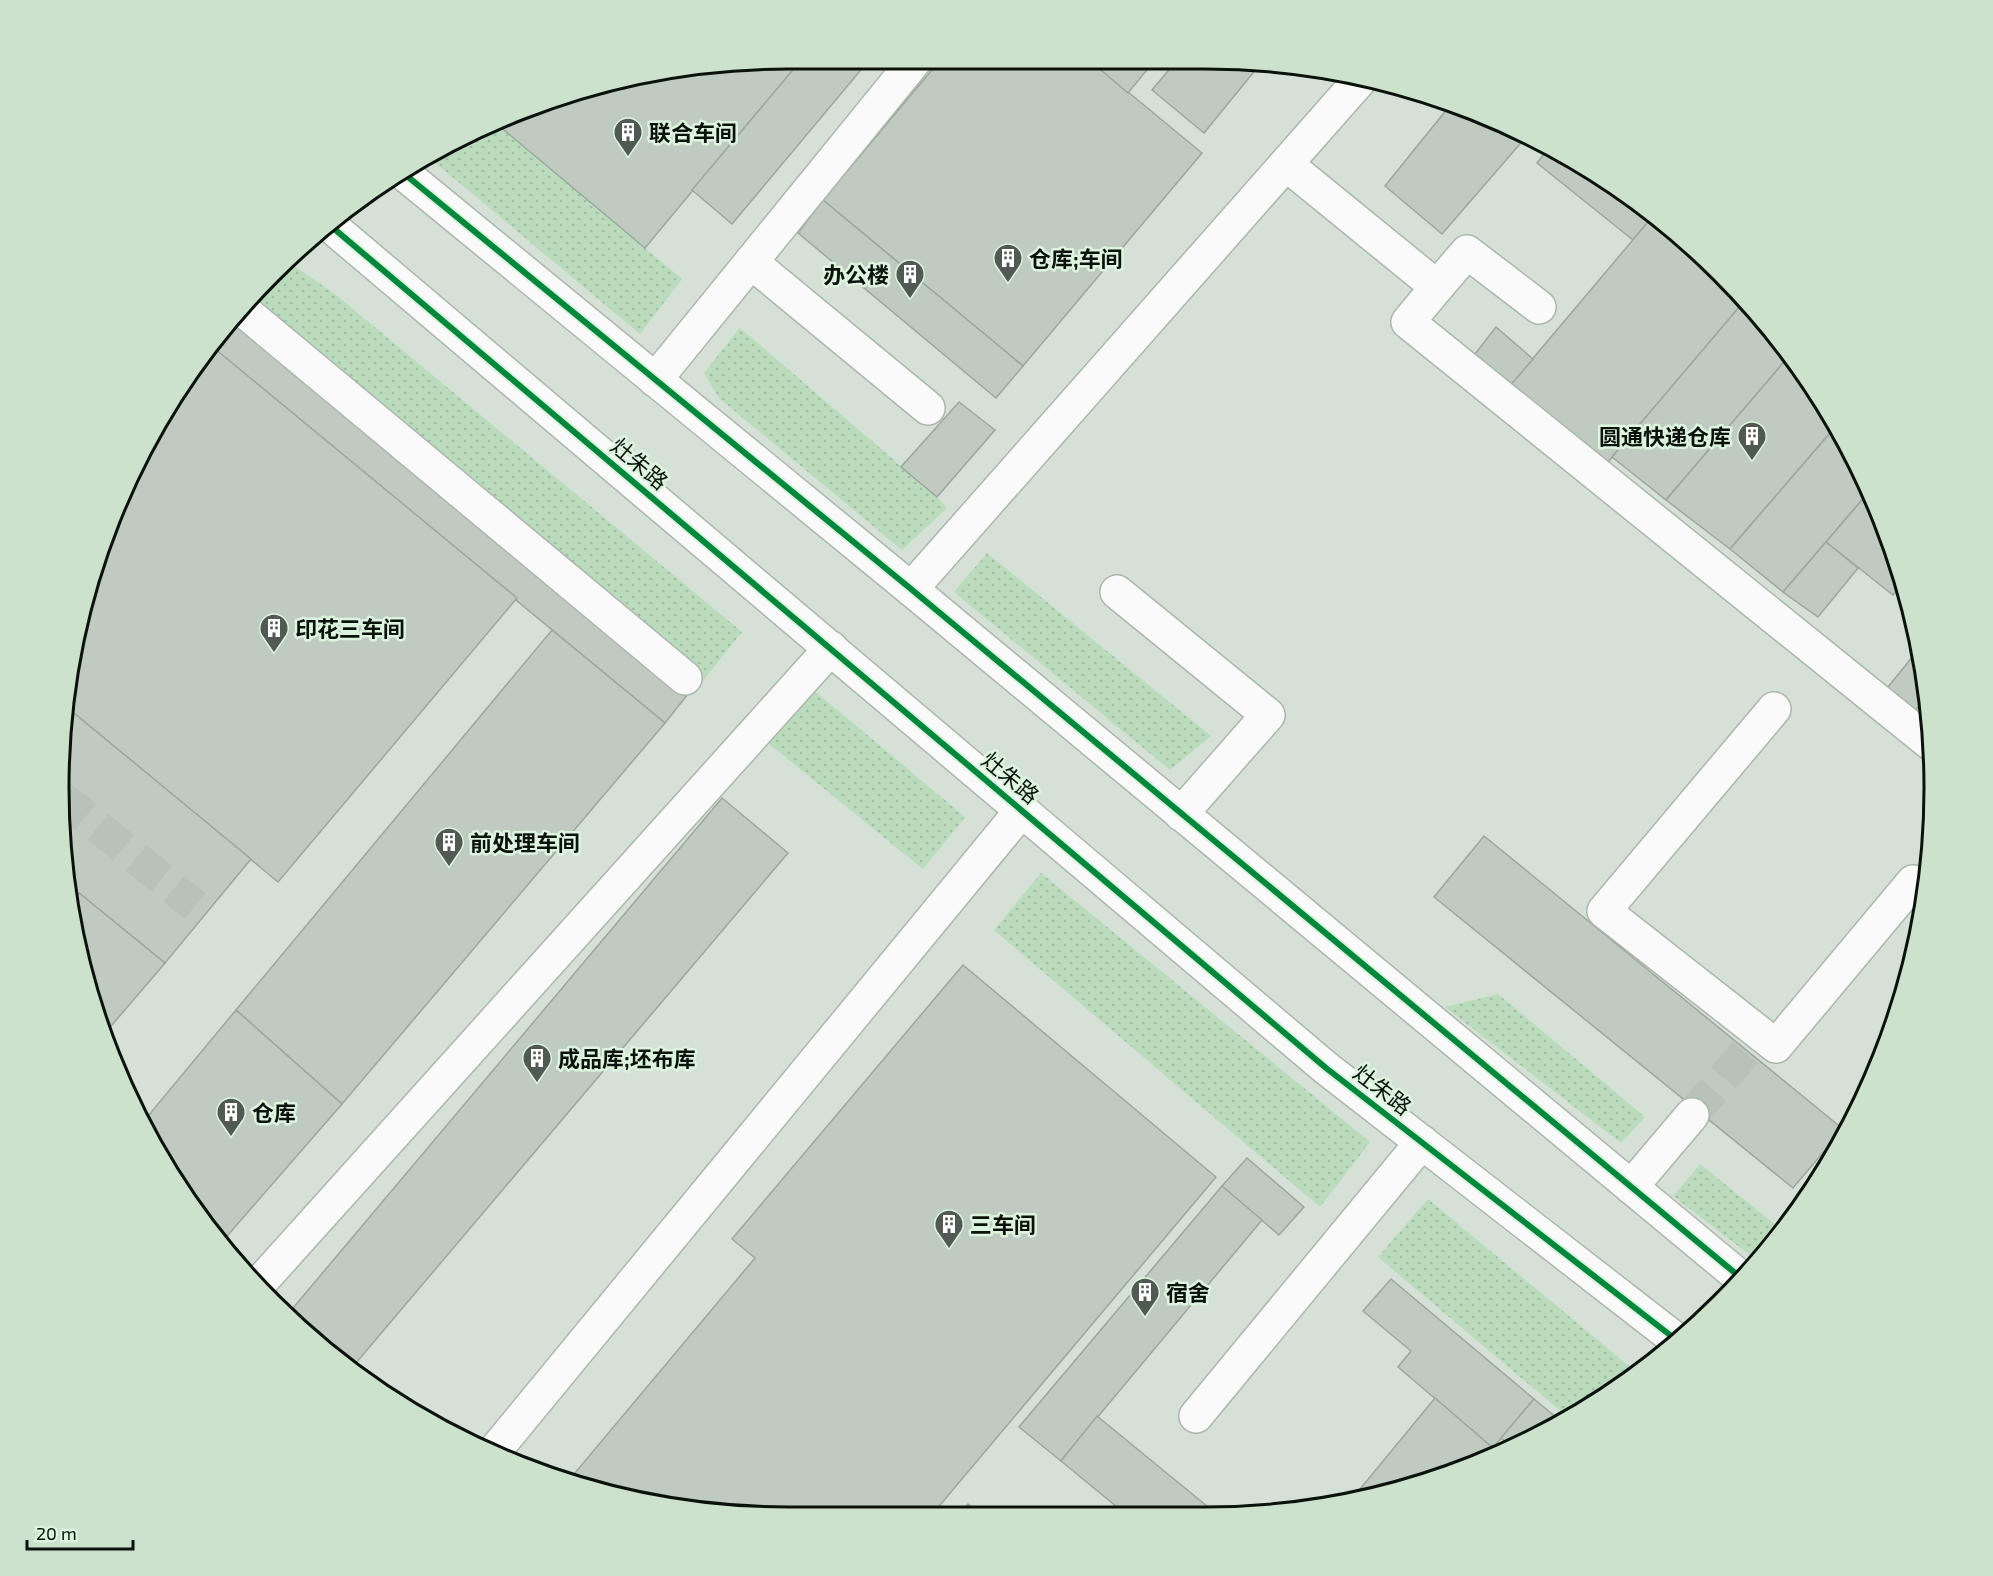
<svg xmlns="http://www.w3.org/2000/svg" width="1993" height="1576" font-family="'Exo 2','Noto Sans SC',sans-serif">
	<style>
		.garden { fill: url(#garden-dots) }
		.building { fill: #bfcac0; stroke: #9ca69d; stroke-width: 1.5 }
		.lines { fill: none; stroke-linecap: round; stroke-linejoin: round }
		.minor-tunnel { stroke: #b7c2b8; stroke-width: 33; stroke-dasharray: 33 16; stroke-linecap: butt }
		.minor-casing { stroke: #adb6ad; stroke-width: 36 }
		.major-casing { stroke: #adb6ad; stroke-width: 36 }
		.minor { stroke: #f9faf9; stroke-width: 33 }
		.major { stroke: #f9faf9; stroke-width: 33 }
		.cycleway-casing { stroke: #ddf4de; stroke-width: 10 }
		.cycleway { stroke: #00873e; stroke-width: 6 }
		.labels { text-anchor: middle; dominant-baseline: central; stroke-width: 5; stroke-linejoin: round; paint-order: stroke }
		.poi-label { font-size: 22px; font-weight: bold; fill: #0a120b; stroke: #ddf4de; text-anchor: start }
		.street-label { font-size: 22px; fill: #0a120b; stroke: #ddf4de }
		.rim { fill: none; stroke: #0a120b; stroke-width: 3 }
	</style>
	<defs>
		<pattern id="garden-dots" width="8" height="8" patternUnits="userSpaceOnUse" patternTransform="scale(1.5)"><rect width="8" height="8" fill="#badcbd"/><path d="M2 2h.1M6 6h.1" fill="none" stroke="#9fbca1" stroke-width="1.8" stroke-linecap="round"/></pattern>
	</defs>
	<rect width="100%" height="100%" fill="#d5e1d6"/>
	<!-- garden -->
	<g class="garden">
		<polygon points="498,125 682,279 640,334 426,155"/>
		<polygon points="287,261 336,295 742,632 702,682 250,301 272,272"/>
		<polygon points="740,328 937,497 947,508 902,550 719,398 704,373"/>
		<polygon points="987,553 1211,736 1170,770 954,592"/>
		<polygon points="811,688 965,817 923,869 768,743"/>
		<polygon points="1041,873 1370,1142 1320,1207 994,930"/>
		<polygon points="1498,994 1645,1117 1621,1143 1445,1007"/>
		<polygon points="1700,1164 1777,1226 1750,1255 1673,1196"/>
		<polygon points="1428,1199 1636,1372 1570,1419 1378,1257"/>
	</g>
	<!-- building -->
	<g class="building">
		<polygon points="788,58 802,59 645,248 498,125 600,83"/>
		<polygon points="802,59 870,59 732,224 692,190"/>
		<polygon points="941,59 1088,59 1202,153 1023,366 823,200"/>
		<polygon points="1088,59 1155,60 1128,93"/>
		<polygon points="1177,60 1252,60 1262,62 1204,133 1152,90"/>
		<polygon points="1452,103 1526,137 1442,234 1385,186"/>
		<polygon points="1550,147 1569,156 1653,216 1633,240 1537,163"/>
		<polygon points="823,200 1023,366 996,398 798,233"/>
		<polygon points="1653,216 1686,239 1746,299 1604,467 1508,388"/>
		<polygon points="1746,299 1754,307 1789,356 1666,500 1612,457"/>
		<polygon points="236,320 688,694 665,723 213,350"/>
		<polygon points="1496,327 1533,359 1508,388 1471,359"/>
		<polygon points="214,348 517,598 278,882 69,709 83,599 156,423"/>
		<polygon points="1789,356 1837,425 1730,549 1666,500"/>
		<polygon points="959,402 995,430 937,497 901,467"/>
		<polygon points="1837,425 1868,493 1783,592 1730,549"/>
		<polygon points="1868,493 1896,554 1903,584 1893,595 1826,542"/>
		<polygon points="1826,542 1858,568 1818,617 1783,592"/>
		<polygon points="552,630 665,723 342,1104 236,1010"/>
		<polygon points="1918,650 1928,696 1914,712 1888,687"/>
		<polygon points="1928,696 1929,724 1914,712"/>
		<polygon points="69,709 251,859 165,963 79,893 73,900 59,788"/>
		<polygon points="722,798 788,853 350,1370 344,1367 288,1314"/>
		<polygon points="1484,836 1843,1129 1793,1188 1434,897"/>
		<polygon points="79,893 165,963 106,1032 83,976 73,900"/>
		<polygon points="963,965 1216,1177 930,1517 788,1517 646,1504 569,1480 755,1258 732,1239"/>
		<polygon points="236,1010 342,1104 221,1243 156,1152 143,1122"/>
		<polygon points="1247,1158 1304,1207 1279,1235 1222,1186"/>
		<polygon points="1222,1186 1262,1220 1061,1461 1019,1427"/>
		<polygon points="1391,1279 1534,1399 1493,1448 1398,1367 1411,1351 1363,1311"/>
		<polygon points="1435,1398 1493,1448 1488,1454 1394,1493 1351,1500"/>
		<polygon points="1534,1399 1563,1423 1509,1445 1501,1438"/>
		<polygon points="1097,1416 1219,1516 1128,1516 1061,1461"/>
		<polygon points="968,1504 984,1517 957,1517"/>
	</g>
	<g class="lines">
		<!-- minor-tunnel -->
		<g class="minor-tunnel">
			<polyline points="60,796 195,906"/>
			<polyline points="1692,1115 1753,1043"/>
		</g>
		<!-- minor casing -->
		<g class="minor-casing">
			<g id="minor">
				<polyline points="1286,164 1437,287 1467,252 1539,307"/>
				<polyline points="751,262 928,408"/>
				<polyline points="1437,287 1408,322 1930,743"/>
				<polyline points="243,310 685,678"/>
				<polyline points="655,380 916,59"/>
				<polyline points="911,589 1359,81"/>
				<polyline points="1117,592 1268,715 1181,814"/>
				<polyline points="1774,709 1604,911 1776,1046 1913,882"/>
				<polyline points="1631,1187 1692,1115"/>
				<polyline points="257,1286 831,648"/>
				<polyline points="1196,1416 1422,1142"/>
				<polyline points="493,1453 1022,810"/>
			</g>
		</g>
		<!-- major casing -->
		<g class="major-casing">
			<g id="major">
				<polyline points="402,172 911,589 1741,1278"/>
				<polyline points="332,227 1326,1068 1679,1342"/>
			</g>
		</g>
		<!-- minor -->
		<use href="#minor" class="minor"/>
		<!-- major -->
		<use href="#major" class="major"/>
		<!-- cycleway casing -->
		<g class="cycleway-casing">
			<g id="cycleway">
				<polyline points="402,172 911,589 1741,1278"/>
				<polyline points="332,227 1326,1068 1679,1342"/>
			</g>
		</g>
		<!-- cycleway -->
		<use href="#cycleway" class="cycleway"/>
	</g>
	<!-- icons -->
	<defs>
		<g id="building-pin" transform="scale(1.5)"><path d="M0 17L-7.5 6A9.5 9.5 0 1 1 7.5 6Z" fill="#515a52" stroke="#ddf4de"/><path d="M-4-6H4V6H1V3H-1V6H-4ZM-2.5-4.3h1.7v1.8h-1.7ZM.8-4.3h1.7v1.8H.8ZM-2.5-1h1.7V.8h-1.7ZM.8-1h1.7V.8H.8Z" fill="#fff"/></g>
	</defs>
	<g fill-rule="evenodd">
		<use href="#building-pin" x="628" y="132"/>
		<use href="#building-pin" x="1008" y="258"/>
		<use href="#building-pin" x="910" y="274"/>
		<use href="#building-pin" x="1752" y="436"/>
		<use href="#building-pin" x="274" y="628"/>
		<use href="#building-pin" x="449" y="842"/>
		<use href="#building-pin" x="537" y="1058"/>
		<use href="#building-pin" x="231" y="1112"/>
		<use href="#building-pin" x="949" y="1224"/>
		<use href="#building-pin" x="1145" y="1292"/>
	</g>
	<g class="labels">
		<!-- poi labels -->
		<g class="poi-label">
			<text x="649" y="132">联合车间</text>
			<text x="1029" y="258">仓库;车间</text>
			<text x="889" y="274" text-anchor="end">办公楼</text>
			<text x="1731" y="436" text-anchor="end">圆通快递仓库</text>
			<text x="295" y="628">印花三车间</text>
			<text x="470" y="842">前处理车间</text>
			<text x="558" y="1058">成品库;坯布库</text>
			<text x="252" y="1112">仓库</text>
			<text x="970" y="1224">三车间</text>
			<text x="1166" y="1292">宿舍</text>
		</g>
		<!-- street labels -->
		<g class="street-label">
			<text transform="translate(640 463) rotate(40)">灶朱路</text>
			<text transform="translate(1011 777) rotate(40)">灶朱路</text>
			<text transform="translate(1383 1089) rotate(38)">灶朱路</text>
		</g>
	</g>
	<!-- crop -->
	<path d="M0 0H1993V1576H0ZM788 69H1205A719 719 0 0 1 1924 788V788A719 719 0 0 1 1205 1507H788A719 719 0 0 1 69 788V788A719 719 0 0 1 788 69Z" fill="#cce2cd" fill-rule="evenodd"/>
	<path class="rim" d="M788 69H1205A719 719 0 0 1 1924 788V788A719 719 0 0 1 1205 1507H788A719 719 0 0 1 69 788V788A719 719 0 0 1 788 69Z"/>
	<!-- scale -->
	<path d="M27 1540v9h106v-9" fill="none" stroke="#0a120b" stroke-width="3"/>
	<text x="36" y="1540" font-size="18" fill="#0a120b" stroke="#ddf4de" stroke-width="4.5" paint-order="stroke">20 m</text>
</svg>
